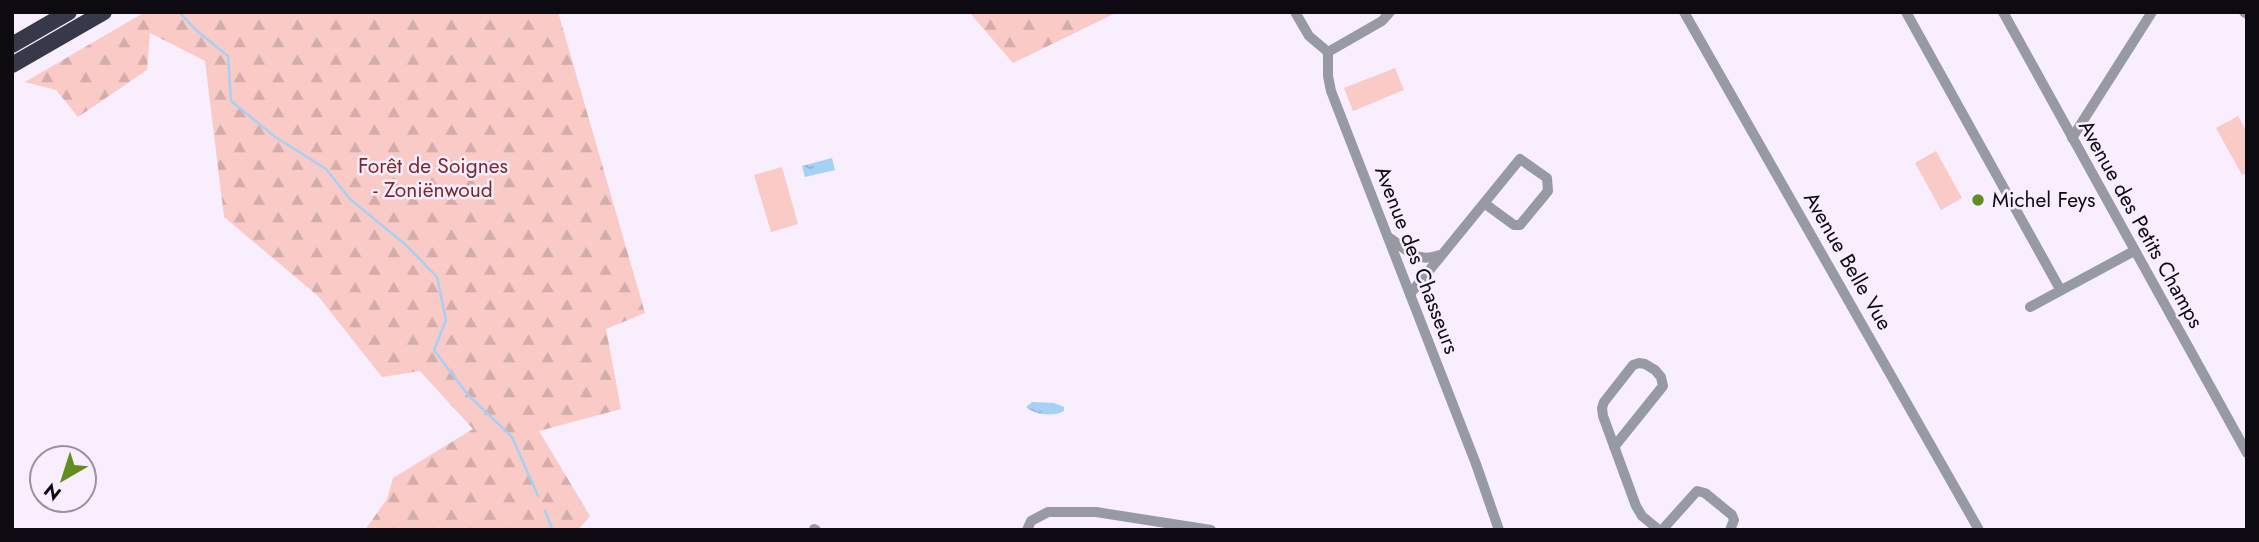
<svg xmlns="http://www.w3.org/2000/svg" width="2259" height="542" font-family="Jost,sans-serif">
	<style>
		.grass { fill: #f9cac6 }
		.forest { fill: url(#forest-firs) }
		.water { fill: url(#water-ripples) }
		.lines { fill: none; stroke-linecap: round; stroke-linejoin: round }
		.stream { stroke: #a5d1f6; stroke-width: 2.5 }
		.minor { stroke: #989aa3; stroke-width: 10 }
		.highway { stroke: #37394a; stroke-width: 16 }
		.poi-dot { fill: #638e1f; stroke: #f8eefe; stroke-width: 2.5 }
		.labels { text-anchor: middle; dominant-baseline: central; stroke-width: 5; stroke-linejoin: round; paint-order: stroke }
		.park-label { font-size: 21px; fill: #7c2828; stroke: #f8eefe }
		.poi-label { font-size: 21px; fill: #0e0a11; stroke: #f8eefe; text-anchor: start }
		.street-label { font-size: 21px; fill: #0e0a11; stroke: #f8eefe }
	</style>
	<defs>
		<pattern id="forest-firs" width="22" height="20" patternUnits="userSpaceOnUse" patternTransform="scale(1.75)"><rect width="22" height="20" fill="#f9cac6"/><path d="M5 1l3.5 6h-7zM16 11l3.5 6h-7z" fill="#d4aca9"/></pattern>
		<pattern id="water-ripples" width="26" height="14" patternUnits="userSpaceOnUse" patternTransform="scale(1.75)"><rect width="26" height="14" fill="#a5d1f6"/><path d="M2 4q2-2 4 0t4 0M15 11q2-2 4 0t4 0" fill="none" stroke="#8db2d2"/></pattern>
	</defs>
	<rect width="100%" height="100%" fill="#f8eefe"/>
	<!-- grass -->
	<g class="grass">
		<polygon points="1395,68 1404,90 1353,111 1344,88"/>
		<polygon points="2238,116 2247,132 2247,173 2242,175 2216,128"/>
		<polygon points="1936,151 1962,198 1941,210 1915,163"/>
		<polygon points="782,167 798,224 771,232 754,175"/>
	</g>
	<!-- forest -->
	<g class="forest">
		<polygon points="145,12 558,12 645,313 606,329 621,409 539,431 590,516 578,530 365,530 387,499 393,478 473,429 420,371 382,377 318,296 224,217 205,61 150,33 147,70 78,117 56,90 25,82"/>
		<polygon points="969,12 1118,12 1013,63"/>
	</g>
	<!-- water -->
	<g class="water">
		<polygon points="832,158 835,170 805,177 802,166"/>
		<path d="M1032,402L1054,403L1064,407V411C1054,417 1035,415 1026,407Z"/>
	</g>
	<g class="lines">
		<!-- stream -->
		<g class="stream">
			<polyline points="179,12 197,31 228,56 231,101 274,136 326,169 350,199 406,245 437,277 446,320 434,350 468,395 512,437 538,496"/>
			<polyline points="545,511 552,528 551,530"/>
		</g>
		<!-- minor -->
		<g class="minor">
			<polyline points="1295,12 1309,36 1328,52 1328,76 1331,91 1476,464 1499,530"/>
			<polyline points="1684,12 1979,530"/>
			<polyline points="1906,12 2060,289"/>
			<polyline points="2003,12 2247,453"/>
			<polyline points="2244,12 2247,14"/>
			<polyline points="1328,52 1382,21 1390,12"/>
			<polyline points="2072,138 2152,12"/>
			<path d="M1388,237C1407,249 1416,264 1440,255"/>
			<polyline points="1410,294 1520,159 1547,178 1548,191 1520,225 1514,225 1484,203"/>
			<polyline points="2030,307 2134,251"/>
			<polyline points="1614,447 1663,386 1661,377 1655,370 1645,364 1639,363 1633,365 1604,402 1602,408 1603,416 1636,506 1642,516 1659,530"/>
			<polyline points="814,529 816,530"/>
			<polyline points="1027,530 1031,521 1048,512 1096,512 1211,530"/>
			<polyline points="1662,530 1697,491 1705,493 1732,515 1734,520 1730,530"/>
		</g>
		<!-- highway -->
		<g class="highway">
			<polyline points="12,45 69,12"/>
			<polyline points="12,65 104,12"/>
		</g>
	</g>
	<!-- markers -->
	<circle class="poi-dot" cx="1978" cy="200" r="7"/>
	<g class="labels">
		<!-- park labels -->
		<g class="park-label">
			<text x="433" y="166">Forêt de Soignes<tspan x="433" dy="24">- Zoniënwoud</tspan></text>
		</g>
		<!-- poi labels -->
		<g class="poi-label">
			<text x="1992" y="200">Michel Feys</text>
		</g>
		<!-- street labels -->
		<g class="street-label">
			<text transform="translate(2141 224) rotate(61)">Avenue des Petits Champs</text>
			<text transform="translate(1417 260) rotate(69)">Avenue des Chasseurs</text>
			<text transform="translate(1848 261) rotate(60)">Avenue Belle Vue</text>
		</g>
	</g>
	<!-- border -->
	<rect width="2259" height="542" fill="none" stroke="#0e0a11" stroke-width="28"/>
	<!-- north arrow -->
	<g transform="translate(63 479) rotate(219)"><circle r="33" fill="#f8eefe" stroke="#9a939f" stroke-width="2"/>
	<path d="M0-5L12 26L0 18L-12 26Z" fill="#638e1f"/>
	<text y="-10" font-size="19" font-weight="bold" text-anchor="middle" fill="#0e0a11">N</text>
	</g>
</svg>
